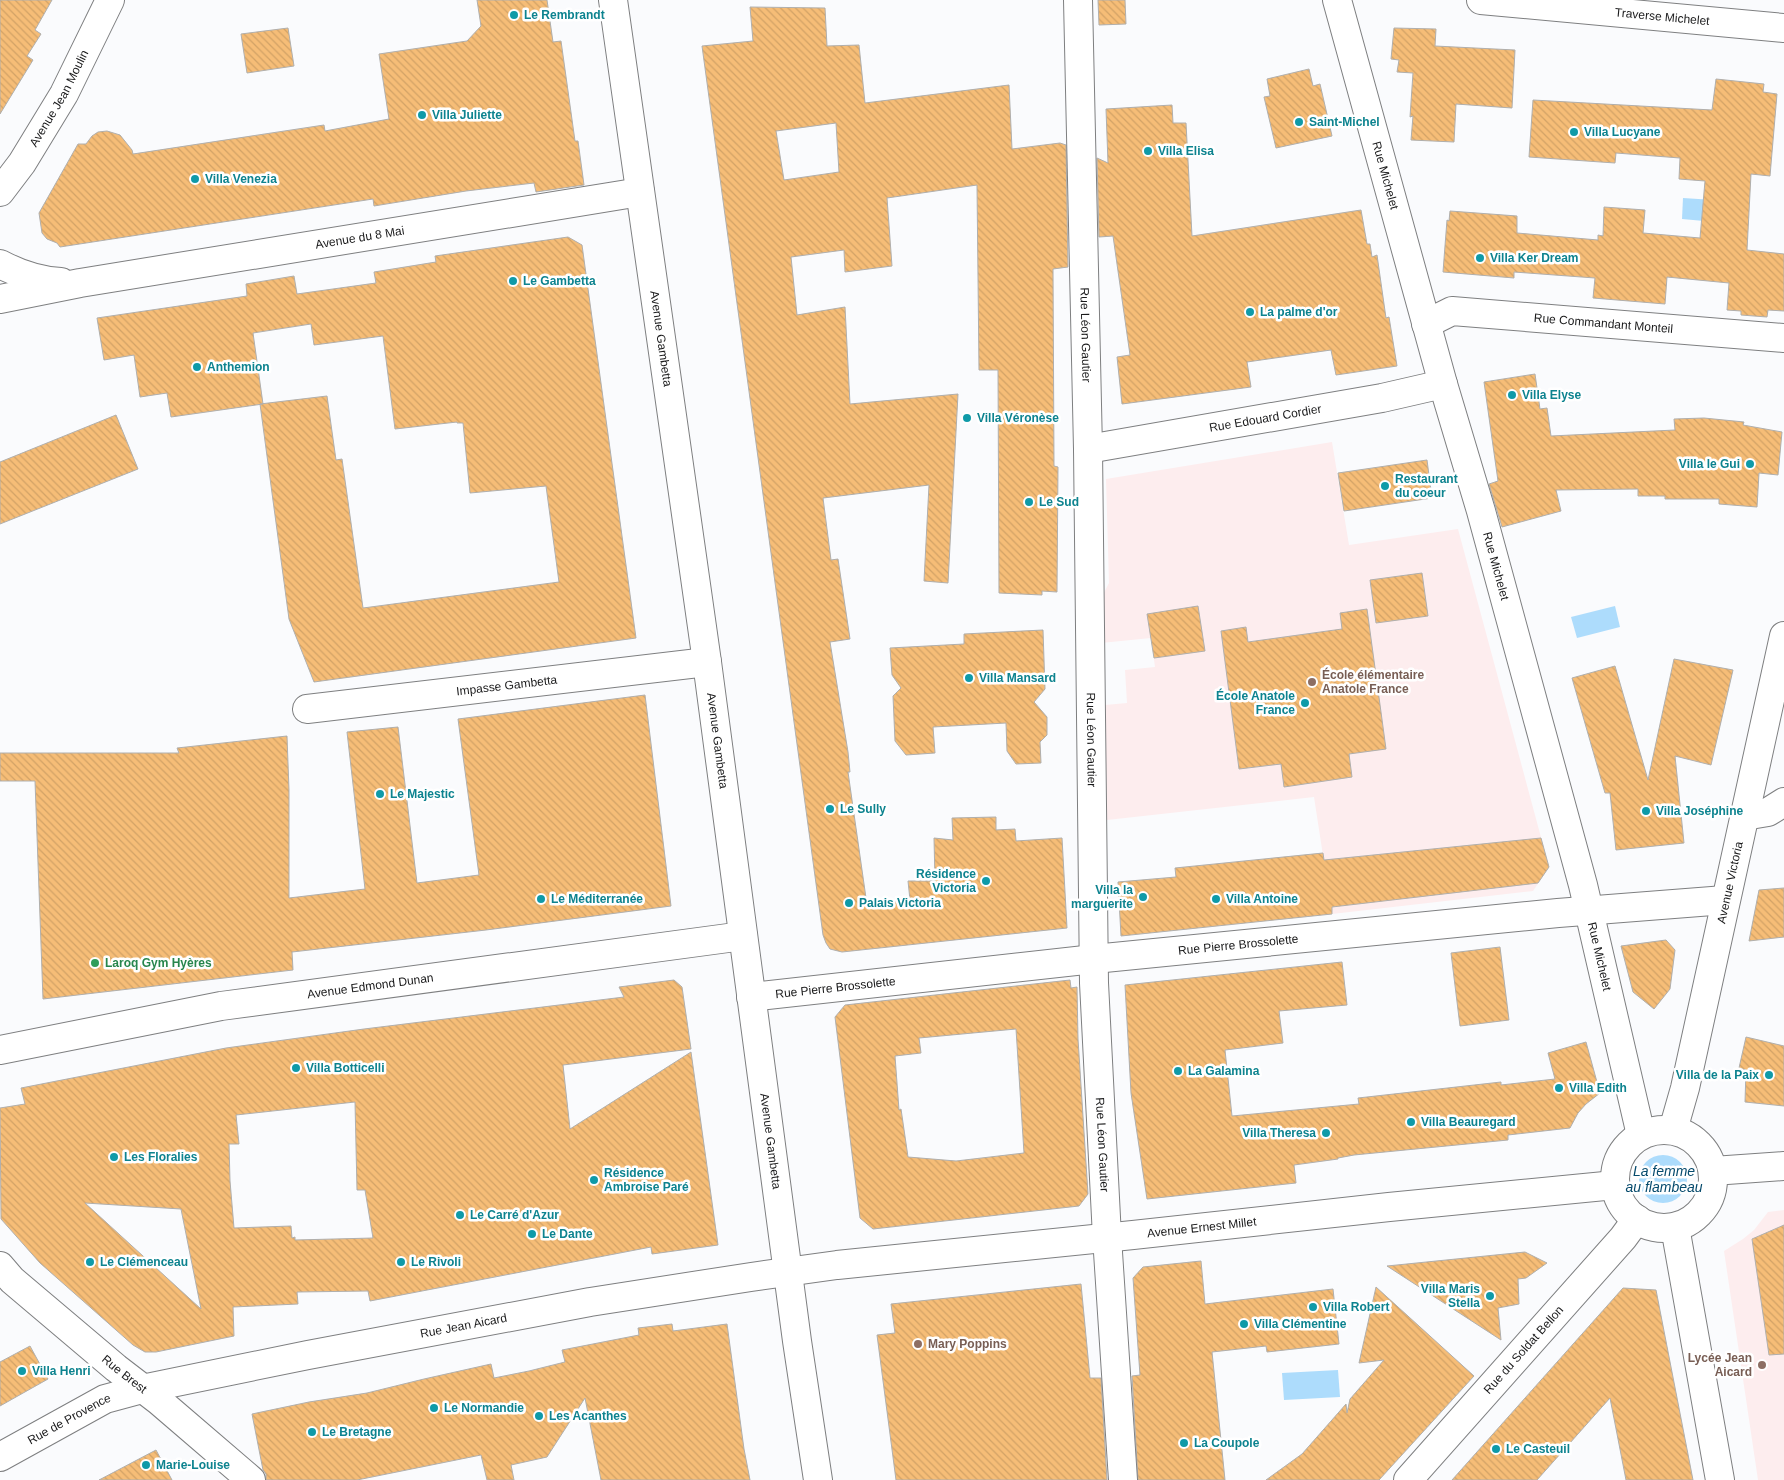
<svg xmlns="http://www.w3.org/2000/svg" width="1784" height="1480" font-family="Helvetica,sans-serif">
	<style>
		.education { fill: #fdedee }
		.water { fill: #addcfc }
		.building { fill: url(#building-back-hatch); stroke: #b0afad; fill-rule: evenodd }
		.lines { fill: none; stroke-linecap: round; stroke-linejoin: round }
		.street-casing { stroke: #7e7f80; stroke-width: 30 }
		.secondary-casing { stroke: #7e7f80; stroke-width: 30 }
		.street { stroke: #fff; stroke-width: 28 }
		.secondary { stroke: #fff; stroke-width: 28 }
		.culture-dot { fill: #0f9aa8; stroke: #fff; stroke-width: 2 }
		.education-dot { fill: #8d6e63; stroke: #fff; stroke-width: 2 }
		.leisure-dot { fill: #2e9e5b; stroke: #fff; stroke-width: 2 }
		.labels { text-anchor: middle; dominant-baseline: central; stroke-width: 5; stroke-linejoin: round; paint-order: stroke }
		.culture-label { font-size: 12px; font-weight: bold; fill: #0d838f; stroke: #fff; text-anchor: start }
		.street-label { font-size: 12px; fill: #1a1a1b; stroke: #fff }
		.education-label { font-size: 12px; font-weight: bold; fill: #785e54; stroke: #fff; text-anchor: start }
		.leisure-label { font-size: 12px; font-weight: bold; fill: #27864d; stroke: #fff; text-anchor: start }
		.water-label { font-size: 14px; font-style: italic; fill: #064a6c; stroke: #fff }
	</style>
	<defs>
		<pattern id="building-back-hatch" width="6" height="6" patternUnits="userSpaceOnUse" patternTransform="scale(1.25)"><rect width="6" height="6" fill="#f6bd77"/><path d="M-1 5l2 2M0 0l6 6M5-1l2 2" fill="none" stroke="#d2a266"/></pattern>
	</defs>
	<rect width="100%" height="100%" fill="#fafbfd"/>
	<!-- education -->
	<g class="education">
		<polygon points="1332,442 1349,545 1458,529 1549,867 1533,891 1332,914 1314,797 1107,820 1105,705 1127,703 1125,670 1155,667 1151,638 1101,643 1097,606 1109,583 1106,479"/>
		<polygon points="1784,1210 1784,1480 1758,1480 1724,1251 1743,1239 1754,1230 1768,1212"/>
	</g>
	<!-- water -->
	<g class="water">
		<polygon points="1683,198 1729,201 1726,223 1682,219"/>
		<polygon points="1615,606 1620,627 1577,638 1571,617"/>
		<circle cx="1663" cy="1179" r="24"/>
		<polygon points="1338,1370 1340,1397 1284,1400 1282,1373"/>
	</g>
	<!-- building -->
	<g class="building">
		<polygon points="0,0 52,0 35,30 41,34 27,56 33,60 0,114"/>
		<polygon points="477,0 547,0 553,42 561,41 575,141 578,141 584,185 536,192 534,183 466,191 374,206 373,199 60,247 57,243 47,239 42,233 39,213 78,144 86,144 92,136 98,132 107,131 120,135 132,150 133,154 324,125 325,131 389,119 379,54 467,41 481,26"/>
		<polygon points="1098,0 1125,0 1126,24 1099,25"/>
		<path d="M750,7L825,8L827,46L859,45L865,103L1009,85L1012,149L1060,143L1066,145L1068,267L1053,269L1054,466L1058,467L1057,592L1042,591V595L999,593L998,370H979L977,185L887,198L892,266L845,272L844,250L791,257L797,315L845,307L850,404L958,394L948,583L924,581L929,485L823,498L831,560L838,559L850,639L830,642L848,752L850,772H848L867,905L910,900L908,881H935L934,838L953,840L952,818L996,817V830L1015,829L1016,841L1062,838L1067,928L842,952L830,949L826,943L823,935L702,46L753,41ZM836,123L839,172L784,180L776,131Z"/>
		<polygon points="288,28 294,66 247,73 241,34"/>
		<polygon points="1394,28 1436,29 1435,46 1515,50 1512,108 1456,104 1454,142 1411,140 1413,116 1410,117 1413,73 1397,72 1399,60 1391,59"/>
		<polygon points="1309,69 1313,86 1320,84 1332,136 1276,148 1264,97 1270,96 1267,79"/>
		<polygon points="1716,79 1764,84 1763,92 1777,94 1770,176 1751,174 1747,250 1784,254 1784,311 1768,310 1767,317 1741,315 1741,311 1727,310 1729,283 1667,277 1665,304 1593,298 1595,278 1514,272 1514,278 1443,272 1447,220 1449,221 1450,211 1517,216 1517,233 1598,240 1598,235 1603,236 1604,207 1645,210 1643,233 1700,238 1705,181 1679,179 1680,158 1616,153 1615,163 1529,157 1533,100 1712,110"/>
		<polygon points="1172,105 1173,123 1186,123 1192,236 1361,210 1367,244 1370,244 1372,257 1377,255 1386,318 1389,317 1397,366 1336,375 1331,350 1247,362 1251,387 1122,404 1117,357 1130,355 1113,236 1099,237 1097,158 1108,163 1106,109"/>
		<polygon points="568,237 582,245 636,638 314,682 289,619 260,404 327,396 336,460 342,459 363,608 559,582 546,486 470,493 463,423 457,423 457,422 395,429 383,336 314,345 311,324 253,333 263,404 171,417 167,393 140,397 134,355 104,360 97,318 247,296 246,284 294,276 297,294 376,283 374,272 436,262 435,256"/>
		<polygon points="1535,374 1540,409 1547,408 1551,436 1675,430 1674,419 1704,418 1744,422 1743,425 1782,432 1778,475 1759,473 1757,507 1719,504 1719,499 1665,499 1665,496 1638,496 1638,489 1556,490 1561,511 1502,527 1489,484 1498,481 1484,382"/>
		<polygon points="116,415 138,469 0,524 0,462"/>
		<polygon points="1427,460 1432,498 1344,511 1338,473"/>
		<polygon points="1422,573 1428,616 1376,623 1370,580"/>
		<polygon points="1198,606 1205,651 1154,658 1147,614"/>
		<polygon points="1367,609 1386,749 1349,754 1352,777 1284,787 1281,764 1239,769 1221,631 1246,627 1248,642 1342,629 1340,613"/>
		<polygon points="1043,630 1045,689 1034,702 1047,717 1047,735 1040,742 1041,763 1016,764 1007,751 1006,723 933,727 935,753 906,755 895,741 893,696 901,688 892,675 890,648 964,644 964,634"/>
		<polygon points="1674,659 1733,670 1711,765 1675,756 1684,843 1616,850 1610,793 1605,793 1572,678 1615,666 1648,780"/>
		<polygon points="645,695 671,906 486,930 292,952 293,970 43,999 35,781 0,781 0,753 179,753 177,748 287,736 289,790 289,898 365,889 347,732 398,727 417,883 479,875 458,719"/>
		<polygon points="1541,838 1549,867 1538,883 1332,907 1332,914 1121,936 1118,882 1176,877 1175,868 1323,853 1324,860"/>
		<polygon points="1784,888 1784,937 1749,941 1759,890"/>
		<polygon points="1666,940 1675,950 1670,989 1654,1009 1633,992 1621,946"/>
		<polygon points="1500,947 1509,1020 1460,1026 1451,953"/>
		<polygon points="1342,962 1347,1005 1279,1011 1283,1043 1225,1050 1232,1116 1359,1104 1358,1098 1501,1082 1501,1085 1555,1079 1548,1053 1586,1042 1600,1093 1586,1104 1578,1113 1570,1128 1508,1135 1508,1140 1354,1155 1338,1158 1338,1159 1294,1165 1296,1183 1147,1199 1131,1093 1125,985"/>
		<path d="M674,980L682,987L691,1049L563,1065L570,1129L691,1052L718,1245L652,1254L651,1247L370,1301L368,1291L297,1292L298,1304L233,1307L234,1336L156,1352H145L133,1345L40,1263L1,1219L0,1108L25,1104L21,1088L226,1048L364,1029L624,997L619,987ZM355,1102L357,1190H365L373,1238L295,1240V1237L292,1238L291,1226L234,1228L230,1181L229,1144H239L236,1115ZM85,1203L181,1209L201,1309Z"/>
		<path d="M1070,980L1071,988L1077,987L1078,1039L1088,1194L1079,1206L873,1229L860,1218L835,1017L845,1005ZM1016,1029L1024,1153L956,1161L908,1157L901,1109L899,1110L895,1056L921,1053L919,1038Z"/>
		<polygon points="1746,1037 1784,1046 1784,1106 1745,1102 1746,1070 1739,1068"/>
		<polygon points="1784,1225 1784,1354 1769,1355 1752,1239"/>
		<polygon points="1525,1252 1547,1263 1526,1278 1518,1279 1519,1304 1498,1308 1501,1340 1387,1266"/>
		<polygon points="1201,1261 1205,1304 1333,1289 1339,1344 1267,1352 1266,1346 1212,1352 1225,1480 1138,1480 1132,1376 1140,1375 1133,1278 1143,1267"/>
		<polygon points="1081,1284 1090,1378 1101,1378 1107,1480 896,1480 877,1335 895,1333 891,1304"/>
		<polygon points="1376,1287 1474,1376 1379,1480 1266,1480 1302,1454 1346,1404 1347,1413 1350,1399 1384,1360 1359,1363"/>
		<polygon points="1623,1288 1656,1290 1693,1480 1626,1480 1610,1398 1537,1480 1452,1480"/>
		<polygon points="672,1324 673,1331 727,1324 744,1449 750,1480 601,1480 585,1398 547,1457 511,1465 514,1480 487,1480 481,1455 357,1480 266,1480 266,1474 263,1470 252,1414 309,1402 367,1393 424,1379 491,1364 494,1378 529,1371 565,1362 562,1350 639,1335 638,1328"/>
		<polygon points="30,1346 48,1379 0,1406 0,1362"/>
		<polygon points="156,1450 172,1480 99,1480"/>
	</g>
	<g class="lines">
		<!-- street casing -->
		<g class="street-casing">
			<g id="street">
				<path id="s1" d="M1078,0L1088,449L1094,983L1107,1237L1123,1480"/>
				<path id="s2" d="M1337,0L1443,384L1481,511L1583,885L1641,1135"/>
				<path id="s3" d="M1481,0L1784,28"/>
				<path id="s4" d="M0,192L22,163L64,94L110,0"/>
				<path d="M0,264C19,274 39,281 61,282"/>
				<path id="s5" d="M0,299L80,283L640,192"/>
				<path id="s6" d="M1426,324L1452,311L1784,338"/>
				<path id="s7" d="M1088,449L1382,398L1443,384"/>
				<path id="s8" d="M307,709L707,662"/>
				<polyline points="1744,816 1768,812 1784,802"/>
				<path id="s9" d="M751,997L1094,959L1558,913L1725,900"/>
				<path id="s10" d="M0,1050L221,1006L743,936"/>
				<polyline points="1675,1227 1720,1480"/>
				<path id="s11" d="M0,1266L12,1280L116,1368L159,1401L251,1480"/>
				<path id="s12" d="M0,1457L105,1399L142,1389L308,1355L590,1302L751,1277L837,1265L1133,1235L1389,1207L1615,1185"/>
			</g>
		</g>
		<!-- secondary casing -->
		<g class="secondary-casing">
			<g id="secondary">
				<path id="s13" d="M613,0L707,662L797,1341L818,1480"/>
				<circle cx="1664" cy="1179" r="49"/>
				<path id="s14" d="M1673,1130L1685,1088L1784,636"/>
				<polyline points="1713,1171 1784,1166"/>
				<path id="s15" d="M1408,1480L1623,1238L1637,1219"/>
			</g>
		</g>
		<!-- street -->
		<use href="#street" class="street"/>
		<!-- secondary -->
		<use href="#secondary" class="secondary"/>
	</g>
	<!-- markers -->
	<g class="culture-dot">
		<circle cx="514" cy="15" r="5"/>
		<circle cx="422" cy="115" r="5"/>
		<circle cx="1299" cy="122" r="5"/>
		<circle cx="1574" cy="132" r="5"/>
		<circle cx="1148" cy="151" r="5"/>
		<circle cx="195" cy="179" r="5"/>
		<circle cx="1480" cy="258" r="5"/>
		<circle cx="513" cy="281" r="5"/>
		<circle cx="1250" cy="312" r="5"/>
		<circle cx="197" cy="367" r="5"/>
		<circle cx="1512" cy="395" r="5"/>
		<circle cx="967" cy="418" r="5"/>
		<circle cx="1750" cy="464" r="5"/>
		<circle cx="1385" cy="486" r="5"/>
		<circle cx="1029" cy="502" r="5"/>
		<circle cx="969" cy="678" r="5"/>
		<circle cx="1305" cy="703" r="5"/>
		<circle cx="380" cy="794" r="5"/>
		<circle cx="830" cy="809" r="5"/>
		<circle cx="1646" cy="811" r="5"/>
		<circle cx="986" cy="881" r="5"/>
		<circle cx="1143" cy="897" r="5"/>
		<circle cx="541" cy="899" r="5"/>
		<circle cx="1216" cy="899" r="5"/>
		<circle cx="849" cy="903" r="5"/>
		<circle cx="296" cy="1068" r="5"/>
		<circle cx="1178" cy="1071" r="5"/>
		<circle cx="1769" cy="1075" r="5"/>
		<circle cx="1559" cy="1088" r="5"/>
		<circle cx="1411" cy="1122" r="5"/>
		<circle cx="1326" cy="1133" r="5"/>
		<circle cx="114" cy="1157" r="5"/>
		<circle cx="594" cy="1180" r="5"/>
		<circle cx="460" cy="1215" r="5"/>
		<circle cx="532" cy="1234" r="5"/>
		<circle cx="90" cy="1262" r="5"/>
		<circle cx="401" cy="1262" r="5"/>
		<circle cx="1490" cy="1296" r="5"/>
		<circle cx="1313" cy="1307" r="5"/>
		<circle cx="1244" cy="1324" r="5"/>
		<circle cx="22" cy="1371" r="5"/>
		<circle cx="434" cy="1408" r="5"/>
		<circle cx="539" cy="1416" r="5"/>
		<circle cx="312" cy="1432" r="5"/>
		<circle cx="1184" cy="1443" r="5"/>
		<circle cx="1496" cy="1449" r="5"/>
		<circle cx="146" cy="1465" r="5"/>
	</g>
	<g class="education-dot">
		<circle cx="1312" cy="682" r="5"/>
		<circle cx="918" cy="1344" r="5"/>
		<circle cx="1762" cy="1365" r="5"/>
	</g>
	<circle class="leisure-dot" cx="95" cy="963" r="5"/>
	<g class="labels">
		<!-- culture labels -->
		<g class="culture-label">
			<text x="524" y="15">Le Rembrandt</text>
			<text x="432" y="115">Villa Juliette</text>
			<text x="1309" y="122">Saint-Michel</text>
			<text x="1584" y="132">Villa Lucyane</text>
			<text x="1158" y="151">Villa Elisa</text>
			<text x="205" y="179">Villa Venezia</text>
			<text x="1490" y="258">Villa Ker Dream</text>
			<text x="523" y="281">Le Gambetta</text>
			<text x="1260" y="312">La palme d'or</text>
			<text x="207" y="367">Anthemion</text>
			<text x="1522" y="395">Villa Elyse</text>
			<text x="977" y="418">Villa Véronèse</text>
			<text x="1740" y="464" text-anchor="end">Villa le Gui</text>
			<text x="1395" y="479">Restaurant<tspan x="1395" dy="14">du coeur</tspan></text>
			<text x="1039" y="502">Le Sud</text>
			<text x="979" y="678">Villa Mansard</text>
			<text x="1295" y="696" text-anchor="end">École Anatole<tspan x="1295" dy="14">France</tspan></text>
			<text x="390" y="794">Le Majestic</text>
			<text x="840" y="809">Le Sully</text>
			<text x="1656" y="811">Villa Joséphine</text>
			<text x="976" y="874" text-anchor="end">Résidence<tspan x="976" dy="14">Victoria</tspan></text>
			<text x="1133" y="890" text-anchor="end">Villa la<tspan x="1133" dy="14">marguerite</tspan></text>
			<text x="551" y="899">Le Méditerranée</text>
			<text x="1226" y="899">Villa Antoine</text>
			<text x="859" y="903">Palais Victoria</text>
			<text x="306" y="1068">Villa Botticelli</text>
			<text x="1188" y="1071">La Galamina</text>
			<text x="1759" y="1075" text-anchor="end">Villa de la Paix</text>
			<text x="1569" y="1088">Villa Edith</text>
			<text x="1421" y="1122">Villa Beauregard</text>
			<text x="1316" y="1133" text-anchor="end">Villa Theresa</text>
			<text x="124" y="1157">Les Floralies</text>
			<text x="604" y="1173">Résidence<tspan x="604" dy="14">Ambroise Paré</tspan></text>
			<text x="470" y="1215">Le Carré d'Azur</text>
			<text x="542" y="1234">Le Dante</text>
			<text x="100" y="1262">Le Clémenceau</text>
			<text x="411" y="1262">Le Rivoli</text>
			<text x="1480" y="1289" text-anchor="end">Villa Maris<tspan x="1480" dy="14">Stella</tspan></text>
			<text x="1323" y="1307">Villa Robert</text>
			<text x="1254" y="1324">Villa Clémentine</text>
			<text x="32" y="1371">Villa Henri</text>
			<text x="444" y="1408">Le Normandie</text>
			<text x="549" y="1416">Les Acanthes</text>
			<text x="322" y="1432">Le Bretagne</text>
			<text x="1194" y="1443">La Coupole</text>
			<text x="1506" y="1449">Le Casteuil</text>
			<text x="156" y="1465">Marie-Louise</text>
		</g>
		<!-- street labels -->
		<g class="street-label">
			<text stroke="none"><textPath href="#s3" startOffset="182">Traverse Michelet</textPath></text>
			<text stroke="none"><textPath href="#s4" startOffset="111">Avenue Jean Moulin</textPath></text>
			<text stroke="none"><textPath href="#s2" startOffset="182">Rue Michelet</textPath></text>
			<text stroke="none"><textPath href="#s5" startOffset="365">Avenue du 8 Mai</textPath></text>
			<text stroke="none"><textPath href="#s6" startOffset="181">Rue Commandant Monteil</textPath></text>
			<text stroke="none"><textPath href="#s1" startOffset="335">Rue Léon Gautier</textPath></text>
			<text stroke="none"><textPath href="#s13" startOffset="342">Avenue Gambetta</textPath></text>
			<text stroke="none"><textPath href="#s7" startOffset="180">Rue Edouard Cordier</textPath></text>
			<text stroke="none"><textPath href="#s2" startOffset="588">Rue Michelet</textPath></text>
			<text stroke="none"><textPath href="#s8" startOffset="201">Impasse Gambetta</textPath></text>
			<text stroke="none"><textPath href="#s13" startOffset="748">Avenue Gambetta</textPath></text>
			<text stroke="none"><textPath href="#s1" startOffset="740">Rue Léon Gautier</textPath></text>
			<text stroke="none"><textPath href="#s14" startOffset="254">Avenue Victoria</textPath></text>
			<text stroke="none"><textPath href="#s9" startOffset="490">Rue Pierre Brossolette</textPath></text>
			<text stroke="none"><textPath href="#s2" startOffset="992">Rue Michelet</textPath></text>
			<text stroke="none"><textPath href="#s10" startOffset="376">Avenue Edmond Dunan</textPath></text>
			<text stroke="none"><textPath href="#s9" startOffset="85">Rue Pierre Brossolette</textPath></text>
			<text stroke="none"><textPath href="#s13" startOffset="1152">Avenue Gambetta</textPath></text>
			<text stroke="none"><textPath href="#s1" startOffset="1145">Rue Léon Gautier</textPath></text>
			<text stroke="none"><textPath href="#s12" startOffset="1231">Avenue Ernest Millet</textPath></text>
			<text stroke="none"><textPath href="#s12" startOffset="486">Rue Jean Aicard</textPath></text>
			<text stroke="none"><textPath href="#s15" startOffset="174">Rue du Soldat Bellon</textPath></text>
			<text stroke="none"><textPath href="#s11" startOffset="165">Rue Brest</textPath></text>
			<text stroke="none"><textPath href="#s12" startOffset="79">Rue de Provence</textPath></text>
		</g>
		<!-- education labels -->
		<g class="education-label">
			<text x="1322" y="675">École élémentaire<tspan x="1322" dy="14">Anatole France</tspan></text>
			<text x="928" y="1344">Mary Poppins</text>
			<text x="1752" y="1358" text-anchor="end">Lycée Jean<tspan x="1752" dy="14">Aicard</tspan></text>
		</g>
		<!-- leisure labels -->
		<g class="leisure-label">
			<text x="105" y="963">Laroq Gym Hyères</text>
		</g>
		<!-- water labels -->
		<g class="water-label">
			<text x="1664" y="1171">La femme<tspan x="1664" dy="16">au flambeau</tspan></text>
		</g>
	</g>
</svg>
